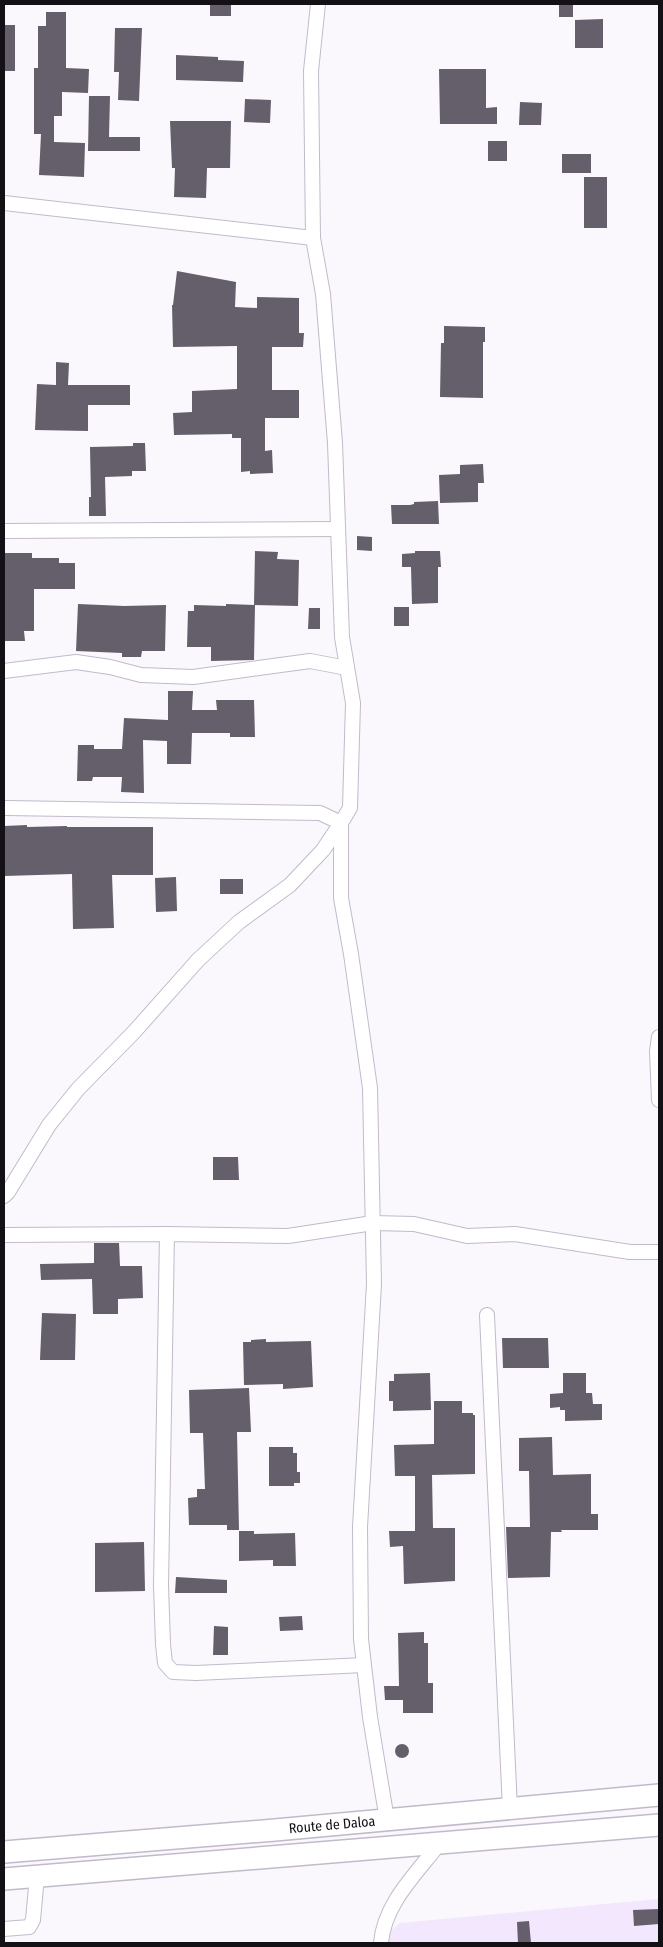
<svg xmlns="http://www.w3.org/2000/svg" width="663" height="1947" font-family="'Fira Sans Condensed',sans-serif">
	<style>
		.built { fill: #f3e7fe }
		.building { fill: #655e6b }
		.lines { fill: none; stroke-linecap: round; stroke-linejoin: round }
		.minor-casing { stroke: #c2baca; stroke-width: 16 }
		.highway-casing { stroke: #c2baca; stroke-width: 24 }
		.minor { stroke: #fff; stroke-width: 14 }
		.highway { stroke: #fff; stroke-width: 21 }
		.labels { text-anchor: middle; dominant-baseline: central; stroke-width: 4.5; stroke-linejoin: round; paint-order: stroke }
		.street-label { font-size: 14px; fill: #141116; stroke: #fff }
	</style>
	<rect width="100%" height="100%" fill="#faf7fd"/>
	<!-- built -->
	<polygon class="built" points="659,1899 659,1943 389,1943 389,1932 400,1923"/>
	<!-- building -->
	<g class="building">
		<rect x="210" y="4" width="21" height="12"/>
		<rect x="559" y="4" width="14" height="13"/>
		<polygon points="46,12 66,12 66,68 89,69 88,93 62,92 62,116 54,116 54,142 85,143 84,177 39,175 41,134 34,134 34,68 38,68 38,26 46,26"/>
		<polygon points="603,19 603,48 575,48 575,20"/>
		<rect x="4" y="25" width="11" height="46"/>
		<polygon points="115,28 142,28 139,101 118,100 119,72 114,72"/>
		<polygon points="176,55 218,57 218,60 244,61 243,82 176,80"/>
		<polygon points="439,69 486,69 486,108 497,107 497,124 440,124"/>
		<polygon points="89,96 110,96 109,137 140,137 140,151 88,151"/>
		<polygon points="245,99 271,100 270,123 244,122"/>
		<polygon points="520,102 542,103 541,125 519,125"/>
		<polygon points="170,121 231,121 230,168 207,168 206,198 174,197 175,168 172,168"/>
		<rect x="488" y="141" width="19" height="20"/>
		<rect x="562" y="154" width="29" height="19"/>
		<rect x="584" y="177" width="23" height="51"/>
		<polygon points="177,271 236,282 235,307 257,308 257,297 299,298 299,333 304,333 303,347 272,347 272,390 299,390 299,418 265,418 265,451 272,450 273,473 250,474 250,471 241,472 241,438 232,438 232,434 174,435 173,413 192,412 192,391 237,389 237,346 173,347 172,305 173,305"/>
		<polygon points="444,326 485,327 485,342 483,342 483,398 440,397 441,343 444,343"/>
		<polygon points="56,362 69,363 68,385 130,385 130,405 88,405 88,431 35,430 37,384 56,385"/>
		<polygon points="133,443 145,443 146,471 132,471 132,476 105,477 106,516 89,516 89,497 91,497 90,447 133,446"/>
		<polygon points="483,464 484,483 478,483 478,502 440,503 439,475 460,474 460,465"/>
		<polygon points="438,501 439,524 392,524 391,505 410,505 414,504 414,502"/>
		<polygon points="357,536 372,537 372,551 357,550"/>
		<polygon points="255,551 278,552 277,559 299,560 298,606 254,605"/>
		<polygon points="415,551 440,551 441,567 438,567 438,603 412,604 411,567 402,567 402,554 415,553"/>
		<polygon points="4,553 32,553 32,558 59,558 59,563 75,563 75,589 34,589 34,631 24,631 25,641 4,641"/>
		<polygon points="78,604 124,606 166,605 165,651 142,651 141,657 122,657 122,653 76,651"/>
		<polygon points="226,604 255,605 254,660 211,661 211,647 187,647 188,611 194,611 194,605 226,606"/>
		<rect x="394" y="607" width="15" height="19"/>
		<polygon points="309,608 320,608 320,629 308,629"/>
		<polygon points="168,691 193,691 192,710 217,710 216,700 254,700 255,737 230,737 230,733 192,733 191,764 167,764 167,741 143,740 144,793 121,792 122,777 93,777 92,781 77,781 78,745 94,745 94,749 122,749 124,718 168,720"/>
		<polygon points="27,825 27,827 67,826 67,827 153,827 153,875 112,875 114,928 73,929 72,874 4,876 4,826"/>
		<polygon points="176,877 177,911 156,912 155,878"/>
		<rect x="220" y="879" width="23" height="15"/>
		<polygon points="213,1157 238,1157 239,1180 213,1180"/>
		<polygon points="94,1243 119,1243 120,1266 142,1266 143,1298 118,1299 118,1314 93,1314 92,1279 41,1280 40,1264 94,1263"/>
		<polygon points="42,1313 76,1314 75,1360 40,1360"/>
		<polygon points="502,1338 548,1338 549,1368 503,1368"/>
		<polygon points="266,1339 266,1342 311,1341 313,1387 283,1389 283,1384 244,1385 243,1342 251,1342 251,1340"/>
		<polygon points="430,1373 431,1410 393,1411 393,1401 389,1401 389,1381 394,1381 394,1374"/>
		<polygon points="563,1373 586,1373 586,1393 592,1393 593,1404 602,1404 602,1420 565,1421 565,1410 560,1410 560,1407 550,1408 550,1394 563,1393"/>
		<polygon points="249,1388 251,1432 237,1432 239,1530 227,1530 227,1525 189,1525 188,1498 197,1497 197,1489 205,1489 203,1433 190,1433 189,1390"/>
		<polygon points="434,1401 462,1401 462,1413 473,1413 473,1415 475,1415 475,1474 432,1475 433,1528 455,1528 455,1581 404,1584 403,1546 390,1547 389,1531 415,1531 415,1476 395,1476 394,1445 434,1444"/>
		<polygon points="552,1437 553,1475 591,1474 591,1514 598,1514 598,1530 561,1530 562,1532 551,1532 550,1577 508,1578 506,1527 530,1527 529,1471 519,1471 519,1438"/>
		<polygon points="269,1447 293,1447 293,1453 297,1453 297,1472 300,1472 300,1483 294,1483 294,1486 269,1486"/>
		<polygon points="239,1531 254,1531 254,1534 295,1533 296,1566 273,1566 273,1560 239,1561"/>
		<polygon points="144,1542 145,1591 95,1592 95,1543"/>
		<polygon points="176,1577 227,1580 227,1593 175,1593"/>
		<polygon points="302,1616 303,1630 280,1631 279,1617"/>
		<polygon points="214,1626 228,1627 228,1655 213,1655"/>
		<polygon points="424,1632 424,1643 428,1643 428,1683 433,1683 433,1713 403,1713 403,1700 385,1700 384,1686 399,1686 398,1633"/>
		<circle cx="402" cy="1751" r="7"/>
		<polygon points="659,1909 659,1924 634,1926 633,1910"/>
		<polygon points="529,1921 531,1943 518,1943 517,1922"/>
	</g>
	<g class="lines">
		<!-- minor casing -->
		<g class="minor-casing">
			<g id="minor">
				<polyline points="318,4 311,71 313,238 323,294 335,443 342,637 353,703 350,808 341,823 341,898 351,954 370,1088 374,1284 360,1527 361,1639 370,1717 387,1820"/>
				<polyline points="4,203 313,238"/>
				<polyline points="4,531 338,529"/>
				<polyline points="4,671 76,662 110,667 141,675 193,677 310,661 347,668"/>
				<polyline points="659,1037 657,1051 659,1100"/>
				<polyline points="4,1196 8,1192 49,1125 78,1089 134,1032 198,960 239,922 290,885 323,850 341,823 320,813 6,808"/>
				<polyline points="167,1234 161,1586 163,1644 165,1663 173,1672 196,1673 364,1665"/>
				<polyline points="4,1235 167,1234 288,1236 373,1223 414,1224 467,1236 515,1234 630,1252 659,1252"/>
				<polyline points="487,1315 510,1809"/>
				<polyline points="4,1929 29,1927 33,1920 37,1876"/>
				<path d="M381,1943C384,1904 416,1874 439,1844"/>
			</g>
		</g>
		<!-- highway casing -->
		<g class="highway-casing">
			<g id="highway">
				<polyline points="4,1852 275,1830 659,1795"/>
				<polyline points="4,1879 659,1825"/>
			</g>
		</g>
		<!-- minor -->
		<use href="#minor" class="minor"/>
		<!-- highway -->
		<use href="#highway" class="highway"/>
	</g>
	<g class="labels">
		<!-- street labels -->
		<g class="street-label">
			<text transform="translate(332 1825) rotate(-5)">Route de Daloa</text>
		</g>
	</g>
	<!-- border -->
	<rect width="663" height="1947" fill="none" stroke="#141116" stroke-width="10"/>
</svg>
